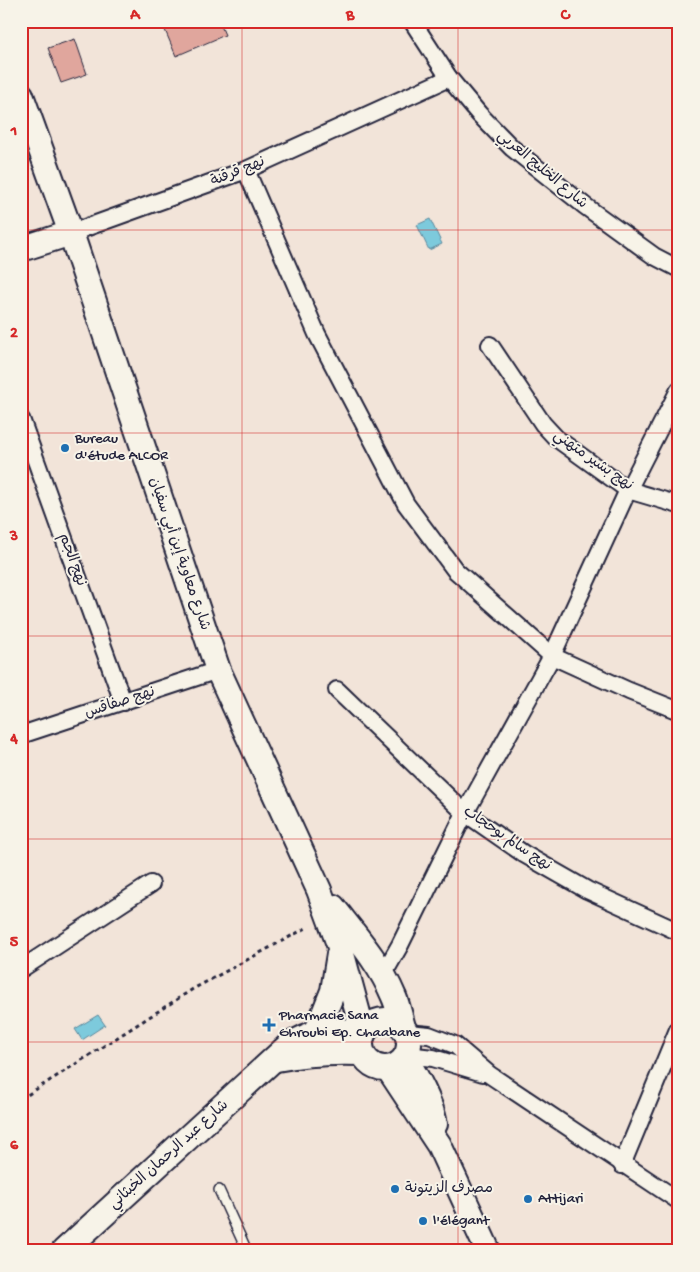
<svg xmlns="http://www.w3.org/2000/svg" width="700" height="1272" font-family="'Gochi Hand','Playpen Sans Arabic',sans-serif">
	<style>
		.water { fill: #7dcadc; stroke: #59879c }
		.building { fill: #e0a69d; stroke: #22223b }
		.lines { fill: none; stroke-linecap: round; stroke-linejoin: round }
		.lane-casing { stroke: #22223b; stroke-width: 12 }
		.street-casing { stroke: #22223b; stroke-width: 20 }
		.secondary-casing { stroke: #22223b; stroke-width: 28 }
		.path { stroke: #22223b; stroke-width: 3; stroke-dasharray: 4 4; stroke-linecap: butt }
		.lane { stroke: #f7f3e8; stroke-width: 9 }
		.street { stroke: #f7f3e8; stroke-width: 16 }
		.secondary { stroke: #f7f3e8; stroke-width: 24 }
		.grid { fill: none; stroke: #d62828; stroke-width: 1; stroke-opacity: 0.55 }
		.poi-dot { fill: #1f6fb2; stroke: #f7f3e8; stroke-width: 2 }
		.labels { text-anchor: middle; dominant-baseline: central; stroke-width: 4; stroke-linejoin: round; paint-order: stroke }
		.street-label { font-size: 15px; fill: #22223b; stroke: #f7f3e8 }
		.poi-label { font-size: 15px; fill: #22223b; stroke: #f7f3e8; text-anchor: start }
		.neatline { fill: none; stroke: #d62828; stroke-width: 2 }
		.grid-label { font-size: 16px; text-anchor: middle; font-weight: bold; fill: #d62828 }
	</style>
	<rect width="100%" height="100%" fill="#f2e4d9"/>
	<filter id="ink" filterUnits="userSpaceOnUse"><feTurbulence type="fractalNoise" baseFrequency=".02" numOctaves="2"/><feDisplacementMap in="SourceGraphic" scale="10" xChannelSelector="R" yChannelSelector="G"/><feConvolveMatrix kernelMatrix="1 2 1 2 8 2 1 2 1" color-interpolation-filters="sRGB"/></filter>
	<g filter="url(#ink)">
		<!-- water -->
		<g class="water">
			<polygon points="430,219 442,244 429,250 417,225"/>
			<polygon points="98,1015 105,1025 82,1040 75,1029"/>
		</g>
		<!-- building -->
		<g class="building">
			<polygon points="185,21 219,21 225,35 176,56 165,30"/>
			<polygon points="75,39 87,74 61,83 48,48"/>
		</g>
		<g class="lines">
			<!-- lane casing -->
			<g class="lane-casing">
				<polyline id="lane" points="219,1190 247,1251"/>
			</g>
			<!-- street casing -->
			<g class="street-casing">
				<g id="street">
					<polyline points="412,21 449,78 479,114 512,148 585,206 654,256 679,269"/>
					<polyline points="678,21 679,22"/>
					<polyline points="246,170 317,334 406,504 455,570 552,656 629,691 679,711"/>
					<polyline points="71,233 246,170 449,78"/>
					<polyline points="490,345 543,424 556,438 628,490 679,505"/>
					<polyline points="21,419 123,702"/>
					<polyline points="337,690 465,813 524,854 587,890 679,932"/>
					<polyline points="21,735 218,670"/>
					<polyline points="21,969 151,884"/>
					<polyline points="383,975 400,945 465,813 552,656 628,490 679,390"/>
					<polyline points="408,1033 429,1035 455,1045 490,1075 679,1201"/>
					<polyline points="407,1055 433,1058 483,1073"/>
					<polyline points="622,1165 679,1027"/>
				</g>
			</g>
			<!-- secondary casing -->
			<g class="secondary-casing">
				<g id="secondary">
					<polyline points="21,95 71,233 218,670 319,890 340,947 363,1032"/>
					<polyline points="21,249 71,233"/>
					<path d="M333,907C355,935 380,963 394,997C398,1006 400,1017 403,1027"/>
					<circle cx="385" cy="1044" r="24"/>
					<polyline points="317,1031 333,991 339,954"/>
					<path d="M405,1058C418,1079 430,1100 435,1124"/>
					<path d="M276,1059C305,1053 333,1052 362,1053"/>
					<polyline points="388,1068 439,1145 488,1251"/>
					<path d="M64,1251L287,1047C313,1030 332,1026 362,1035"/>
				</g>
			</g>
			<!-- path -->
			<polyline class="path" points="21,1099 193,989 308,927"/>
			<!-- lane -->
			<use href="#lane" class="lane"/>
			<!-- street -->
			<use href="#street" class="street"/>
			<!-- secondary -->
			<use href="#secondary" class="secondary"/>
		</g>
	</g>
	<!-- grid -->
	<path class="grid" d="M242,21V1251M458,21V1251M21,230H679M21,433H679M21,636H679M21,839H679M21,1042H679"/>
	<!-- markers -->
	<g class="poi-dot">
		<circle cx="65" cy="448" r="5"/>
		<path d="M266.5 1017.5h5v5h5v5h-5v5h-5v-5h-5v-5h5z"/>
		<circle cx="395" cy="1189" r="5"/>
		<circle cx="528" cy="1199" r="5"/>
		<circle cx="423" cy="1221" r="5"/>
	</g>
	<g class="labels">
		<!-- street labels -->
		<g class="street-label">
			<text transform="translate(542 170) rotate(40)">شارع الخليج العربي</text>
			<text transform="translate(238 172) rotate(-22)">نهج قرقنة</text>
			<text transform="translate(593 461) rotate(35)">نهج بشير متهني</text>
			<text transform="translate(179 554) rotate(71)">شارع معاوية إبن أبي سفيان</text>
			<text transform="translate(72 560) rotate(70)">نهج الجم</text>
			<text transform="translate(120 703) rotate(-18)">نهج صفاقس</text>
			<text transform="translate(507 839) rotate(34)">نهج سالم بوحجاب</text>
			<text transform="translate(169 1155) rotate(-42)">شارع عبد الرحمان الخبثاني</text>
		</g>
		<!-- poi labels -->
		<g class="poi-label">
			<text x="75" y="439">Bureau<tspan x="75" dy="17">d'étude ALCOR</tspan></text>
			<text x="279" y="1016">Pharmacie Sana<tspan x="279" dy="17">Ghroubi Ep. Chaabane</tspan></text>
			<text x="405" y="1189">مصرف الزيتونة</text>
			<text x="538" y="1199">Attijari</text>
			<text x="433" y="1221">l'élégant</text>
		</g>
	</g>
	<!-- margin -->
	<rect width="700" height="1272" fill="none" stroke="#f7f3e8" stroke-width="55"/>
	<rect x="28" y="28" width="644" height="1216" class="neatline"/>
	<g class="grid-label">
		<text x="135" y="19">A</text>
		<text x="350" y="19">B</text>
		<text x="565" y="19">C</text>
		<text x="14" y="135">1</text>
		<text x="14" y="337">2</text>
		<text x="14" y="540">3</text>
		<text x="14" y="743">4</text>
		<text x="14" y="946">5</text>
		<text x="14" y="1149">6</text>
	</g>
</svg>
